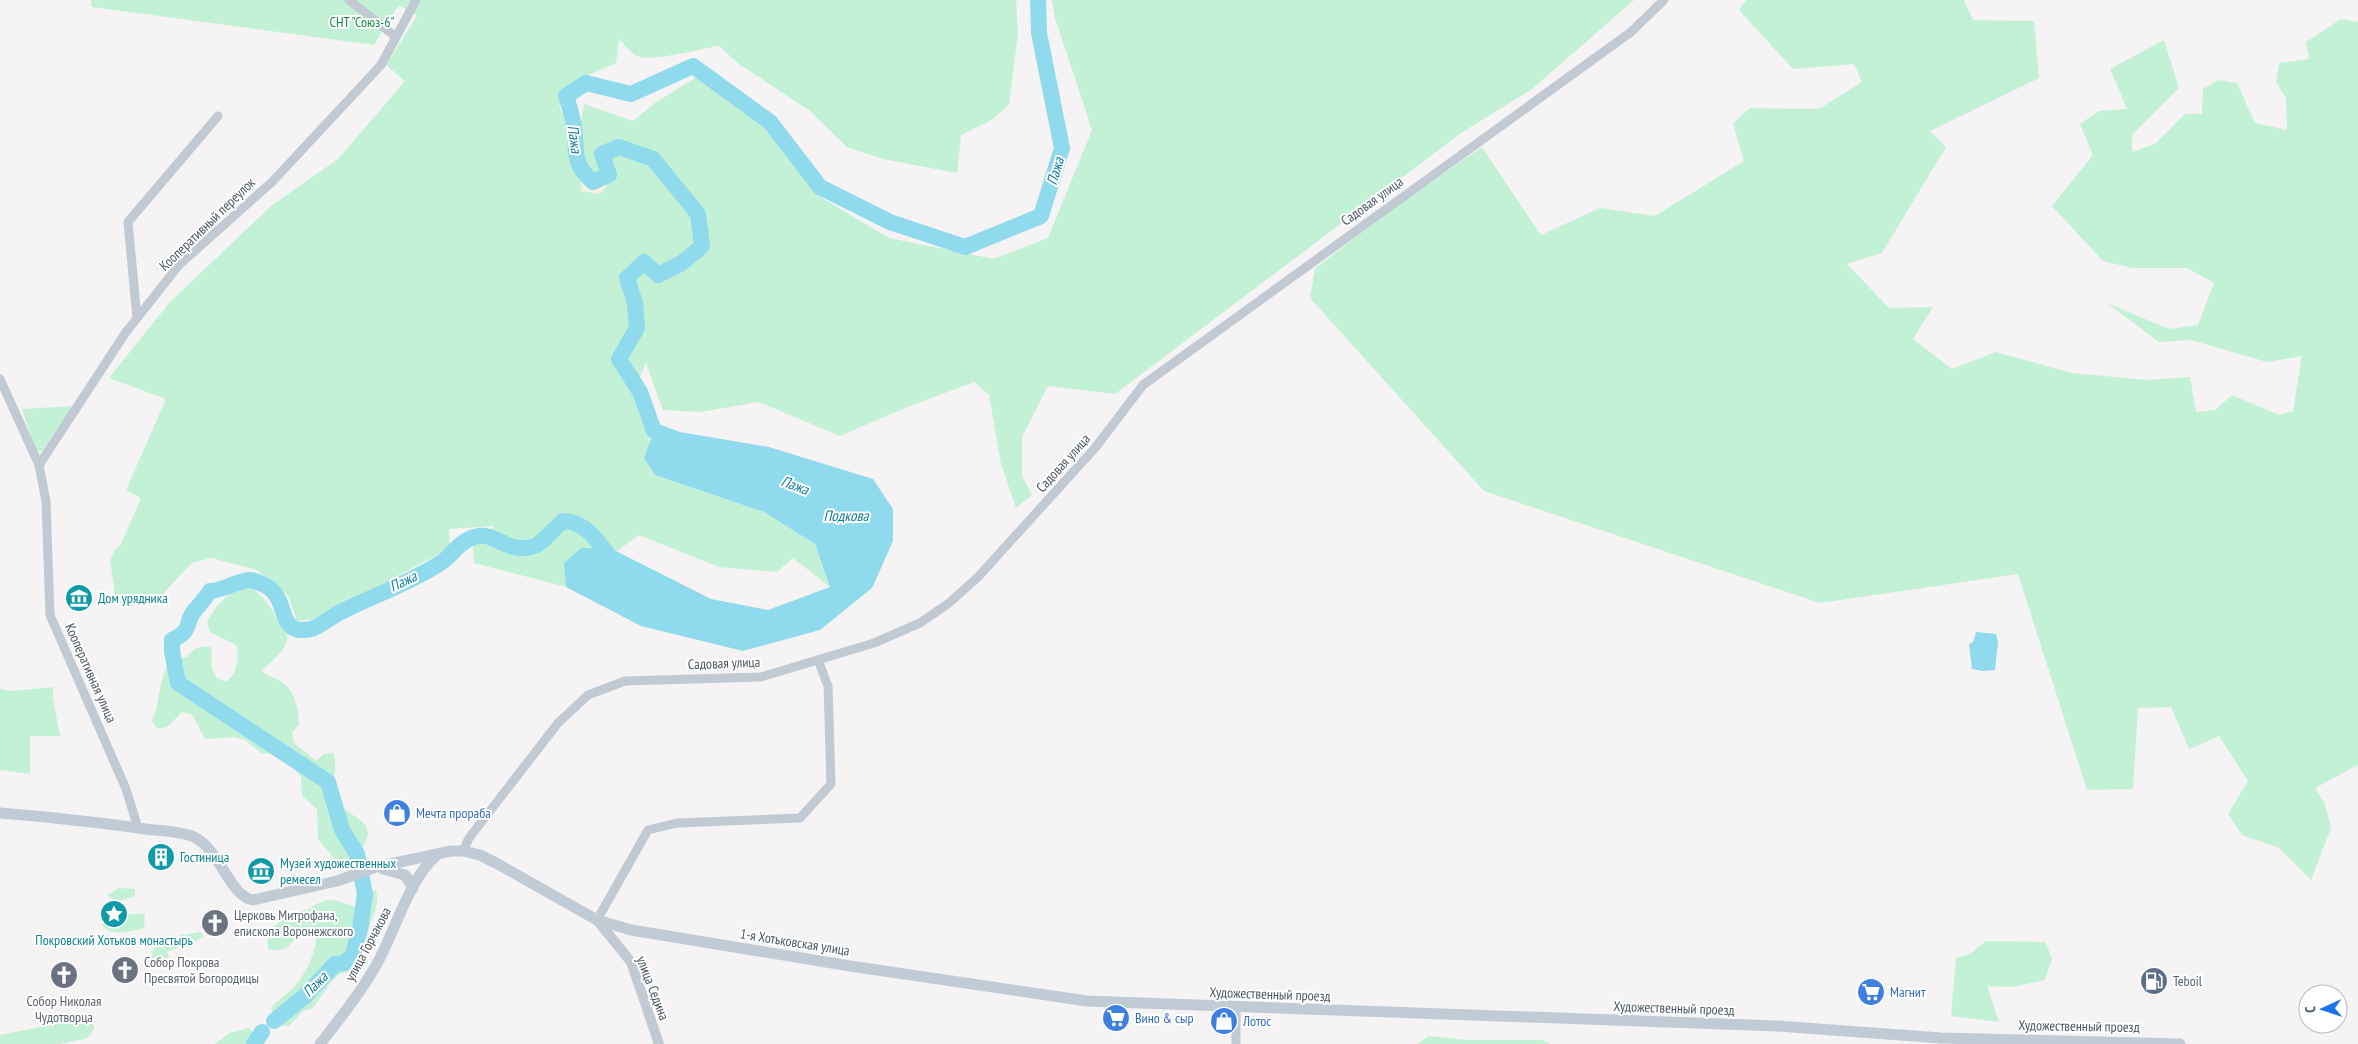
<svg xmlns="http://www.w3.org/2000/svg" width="2358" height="1044" font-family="'PT Sans Narrow',sans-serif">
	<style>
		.green { fill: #c3f1d5 }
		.sand { fill: #f5f0e5 }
		.water { fill: #90daee }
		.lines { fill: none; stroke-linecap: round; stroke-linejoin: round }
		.river { stroke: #90daee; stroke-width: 16 }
		.minor { stroke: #c1cad2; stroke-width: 9 }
		.tertiary { stroke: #c1cad2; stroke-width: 10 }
		.secondary { stroke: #c1cbd6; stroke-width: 11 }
		.labels { text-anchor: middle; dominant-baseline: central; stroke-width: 4; stroke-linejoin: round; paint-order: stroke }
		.park-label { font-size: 14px; fill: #17864f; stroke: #fff }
		.street-label { font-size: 14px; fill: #4a5661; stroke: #fff }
		.culture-label { font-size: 14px; fill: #0d838f; stroke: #fff; text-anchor: start }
		.shop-label { font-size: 14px; fill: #366cbe; stroke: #fff; text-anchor: start }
		.worship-label { font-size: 14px; fill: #5b616d; stroke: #fff; text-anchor: start }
		.service-label { font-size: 14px; fill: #4e5e75; stroke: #fff; text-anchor: start }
		.water-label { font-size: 15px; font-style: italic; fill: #0c7c9b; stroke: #fff }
	</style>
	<rect width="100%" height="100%" fill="#f5f3f3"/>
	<!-- green -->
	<g class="green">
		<path d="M91,0H1016L1018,33L1009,105L990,121L961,135L957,173L883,159L847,147L810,111L739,64L719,46C701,48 648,64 635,55C629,51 624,44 619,39L616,63L580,79L559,105L576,150L584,104L633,121L656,102L697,77L762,125L822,198L889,238L994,259L1048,238L1092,130L1055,18L1052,0H1634L1532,89L1461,133L1115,394L1048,386L1022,437V476L1032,495L1016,508L1001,464L989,395L974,382L905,408L840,436L759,402L700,412L663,410L646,363L632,394L650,442L644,458L655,475L764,512L815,544L830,587L793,558L777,572L719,567L639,535L617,551L610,548H581L564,563L566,587L474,563L473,547L495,526L449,529L450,548L316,619L297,621L288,595L257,570L211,558L192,563L155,602L126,607L116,600L110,560L114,551L121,544L141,498L126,490L166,399L109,378L170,302L271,206L338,159L405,81L386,65L417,16L399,5L374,45L92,7Z"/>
		<polygon points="1746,0 1964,0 1973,20 2034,21 2039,78 1930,131 1946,147 1882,253 1847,264 1889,308 1933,307 1913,339 1952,369 1996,352 2072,373 2147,380 2190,377 2196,412 2215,410 2232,395 2279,415 2293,411 2302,356 2267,362 2191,340 2159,342 2107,303 2169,329 2198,325 2214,283 2187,268 2132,268 2103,261 2052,206 2093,155 2080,124 2099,111 2127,109 2110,69 2164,40 2179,88 2132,135 2132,152 2155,144 2185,114 2202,114 2203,89 2218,80 2237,83 2255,123 2287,130 2286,98 2276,82 2279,63 2309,59 2306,42 2341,19 2358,22 2358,765 2315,788 2325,804 2331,828 2311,880 2279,848 2242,835 2228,814 2248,781 2219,736 2189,749 2171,707 2138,708 2133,789 2087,790 2018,574 1820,603 1484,491 1310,298 1315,269 1385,214 1482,147 1541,235 1600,208 1655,216 1744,161 1733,123 1750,108 1819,109 1862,82 1854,64 1793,69 1739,10"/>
		<polygon points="73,406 42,451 36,452 22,409"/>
		<path d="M251,587C257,592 263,597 268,604C276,614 275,622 287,629C290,651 275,656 262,671C269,677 275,678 282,682C295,690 299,711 299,725L292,732L293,742L316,761L323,754L333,753C338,767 332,780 335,794C342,821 385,816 360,851C353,859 348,862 337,862L318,839L317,809L302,796L301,777L290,760L281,755L261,753L245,740L235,737L206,739C199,731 198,722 191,714L182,712L168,726L158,729L152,721C163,702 155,657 187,657C194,648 199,645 211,647L212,669L217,678L226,682C237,673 240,659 236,645L210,632L207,622C216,605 230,588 251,587Z"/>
		<polygon points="53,687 53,698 60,736 30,736 30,774 0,770 0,689 12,691"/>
		<path d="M119,888L135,889V895C126,901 116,903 107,895Z"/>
		<path d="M376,890C380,907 372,916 368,931C365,948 367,953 358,968L338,975L331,982L313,1008L303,1011L289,1026H280L274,1018L271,1009C277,999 286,996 293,988C305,976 317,951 316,935L309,928C290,934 295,955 268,949L267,930L276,925L290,912C311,913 313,903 328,900C337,899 347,905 356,907L370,892Z"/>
		<path d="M120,908L128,914H145L144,928C130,931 113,938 102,925L107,912Z"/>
		<polygon points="201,932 204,937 167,952 169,958 149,961 158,939"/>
		<polygon points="1986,941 2045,942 2052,958 2045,980 2012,987 1987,986 1999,1022 1951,1016 1956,958 1970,954"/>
		<polygon points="91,1017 94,1029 88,1038 60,1044 0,1044 0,1035"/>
		<polygon points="249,1028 262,1044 215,1044 229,1033"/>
		<polygon points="1429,1036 1467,1040 1542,1040 1551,1044 1417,1044"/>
	</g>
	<!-- sand -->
	<polygon class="sand" points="585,175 593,182 606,177 607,186 600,194 581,191 581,180"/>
	<!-- water -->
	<g class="water">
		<polygon points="668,430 769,447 873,479 893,509 893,541 872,588 820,630 743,651 641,626 566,587 564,563 581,548 610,548 711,599 768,610 830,587 815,544 764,512 655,475 644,458 654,431"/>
		<polygon points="1976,632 1996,634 1998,642 1995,670 1983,671 1972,669 1969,644 1973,642"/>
	</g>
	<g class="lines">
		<!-- river -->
		<g class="river">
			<path d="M676,439L654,431L640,392L619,359L637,328L635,303L627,278L644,262L658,275L682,263L702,246L698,214L653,159L619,147L602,154L609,175L593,182C571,162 578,153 574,128C573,117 569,106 566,96L586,83L631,94L693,66L770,122L820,187L890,222L965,247L1041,216L1062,148L1039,33L1038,0"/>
			<path d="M274,1021L305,996L335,964L344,963L353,955L360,928L365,894L357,854L342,830L328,782L178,683L172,651V640C194,630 184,622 195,610C201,603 205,599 210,591C225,590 236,581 250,580C253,580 257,582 260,583C290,594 276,625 299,630C303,630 311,630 314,628C324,624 333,615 343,611C375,595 412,582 442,562C450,557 456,547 464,542C494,522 502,557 535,546C541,544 556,527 563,521C588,521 602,547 615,565"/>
			<polyline points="254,1044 262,1032"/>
		</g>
		<!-- minor -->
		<g class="minor">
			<polyline points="349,0 396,37"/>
			<polyline points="137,318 128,222 218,116"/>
			<polyline points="0,379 39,465 46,501 50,615 126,789 138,828"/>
			<polyline points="39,465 126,332 179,265 272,182 381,65 416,0"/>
			<polyline points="463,851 469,838 558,723 588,695 625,681 761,677 874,643 920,623 949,603 978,577 1095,448 1143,385 1631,32 1664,0"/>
			<polyline points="597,920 648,830 677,823 800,818 831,784 828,686 818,660"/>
			<polyline points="1236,1044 1236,1008"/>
		</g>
		<!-- tertiary -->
		<polyline class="tertiary" points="597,920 631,962 659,1044"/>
		<!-- secondary -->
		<g class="secondary">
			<path d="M0,813C48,817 97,822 145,829C161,831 180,831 194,837C220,849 229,896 253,900L337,881L376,867L451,851H463L480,855L496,863L597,920L631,930L850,966L1087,1001L1777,1026L1941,1038L2180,1044"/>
			<polyline points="383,869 405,875 413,888"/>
			<path d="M320,1044C341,1017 363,990 379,960C395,930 411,876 436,856"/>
		</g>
	</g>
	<!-- icons -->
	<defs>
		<g id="museum-disc" transform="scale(1.4375)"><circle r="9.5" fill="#0f9aa8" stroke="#fff"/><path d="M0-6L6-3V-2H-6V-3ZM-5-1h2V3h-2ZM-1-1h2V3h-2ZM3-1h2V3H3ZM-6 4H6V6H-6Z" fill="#fff"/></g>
		<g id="shop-disc" transform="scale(1.4375)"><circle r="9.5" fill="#3f7fe0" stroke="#fff"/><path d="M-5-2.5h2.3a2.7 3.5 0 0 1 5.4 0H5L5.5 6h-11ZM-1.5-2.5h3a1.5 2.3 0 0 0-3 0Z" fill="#fff"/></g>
		<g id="building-disc" transform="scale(1.4375)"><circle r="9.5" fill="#0f9aa8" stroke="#fff"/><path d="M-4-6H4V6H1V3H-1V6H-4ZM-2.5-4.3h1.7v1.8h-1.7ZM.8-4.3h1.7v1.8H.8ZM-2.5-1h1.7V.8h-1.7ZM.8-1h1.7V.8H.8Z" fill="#fff"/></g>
		<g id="sight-disc" transform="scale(1.4375)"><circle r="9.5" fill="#0f9aa8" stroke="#fff"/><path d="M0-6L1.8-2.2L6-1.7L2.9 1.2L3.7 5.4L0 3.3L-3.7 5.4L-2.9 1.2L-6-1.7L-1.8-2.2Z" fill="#fff"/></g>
		<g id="church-disc" transform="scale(1.4375)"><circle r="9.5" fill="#6b7280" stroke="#fff"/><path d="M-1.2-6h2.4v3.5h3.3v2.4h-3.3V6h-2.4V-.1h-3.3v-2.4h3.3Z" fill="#fff"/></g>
		<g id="fuel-disc" transform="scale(1.4375)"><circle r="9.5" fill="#5c6f8a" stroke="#fff"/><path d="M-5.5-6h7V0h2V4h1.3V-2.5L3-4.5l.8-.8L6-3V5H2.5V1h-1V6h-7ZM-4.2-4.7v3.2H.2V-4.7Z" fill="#fff"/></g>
		<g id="supermarket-disc" transform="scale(1.4375)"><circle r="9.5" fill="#3f7fe0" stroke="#fff"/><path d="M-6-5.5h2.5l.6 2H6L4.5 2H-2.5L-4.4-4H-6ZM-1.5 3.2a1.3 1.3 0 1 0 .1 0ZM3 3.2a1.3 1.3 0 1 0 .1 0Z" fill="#fff"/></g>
	</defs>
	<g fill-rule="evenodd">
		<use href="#museum-disc" x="79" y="598"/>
		<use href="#shop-disc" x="397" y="813"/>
		<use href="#building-disc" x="161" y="857"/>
		<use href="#museum-disc" x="261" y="871"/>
		<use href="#sight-disc" x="114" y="914"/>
		<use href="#church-disc" x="215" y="923"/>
		<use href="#church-disc" x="125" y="970"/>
		<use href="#church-disc" x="64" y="975"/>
		<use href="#fuel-disc" x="2154" y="981"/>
		<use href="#supermarket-disc" x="1871" y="992"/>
		<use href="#supermarket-disc" x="1116" y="1018"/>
		<use href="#shop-disc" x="1224" y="1021"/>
	</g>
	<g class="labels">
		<!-- park labels -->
		<g class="park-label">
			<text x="362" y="22">СНТ "Союз-6"</text>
		</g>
		<!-- street labels -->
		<g class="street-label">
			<text transform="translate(1372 201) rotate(-36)">Садовая улица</text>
			<text transform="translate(207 224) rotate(-44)">Кооперативный переулок</text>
			<text transform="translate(1063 463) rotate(-48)">Садовая улица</text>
			<text transform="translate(724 663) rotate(-2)">Садовая улица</text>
			<text transform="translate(91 673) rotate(66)">Кооперативная улица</text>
			<text transform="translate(795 942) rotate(9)">1-я Хотьковская улица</text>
			<text transform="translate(368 944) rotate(-62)">улица Горчакова</text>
			<text transform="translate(653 988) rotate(69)">улица Седина</text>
			<text transform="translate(1270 994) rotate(2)">Художественный проезд</text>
			<text transform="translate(1674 1008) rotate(2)">Художественный проезд</text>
			<text transform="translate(2079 1026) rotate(1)">Художественный проезд</text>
		</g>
		<!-- culture labels -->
		<g class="culture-label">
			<text x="98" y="598">Дом урядника</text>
			<text x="180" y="857">Гостиница</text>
			<text x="280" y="863">Музей художественных<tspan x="280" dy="16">ремесел</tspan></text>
			<text x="114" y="940" text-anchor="middle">Покровский Хотьков монастырь</text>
		</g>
		<!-- shop labels -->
		<g class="shop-label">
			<text x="416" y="813">Мечта прораба</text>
			<text x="1890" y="992">Магнит</text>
			<text x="1135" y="1018">Вино &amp; сыр</text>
			<text x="1243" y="1021">Лотос</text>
		</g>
		<!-- worship labels -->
		<g class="worship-label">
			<text x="234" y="915">Церковь Митрофана,<tspan x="234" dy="16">епископа Воронежского</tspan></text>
			<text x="144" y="962">Собор Покрова<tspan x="144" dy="16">Пресвятой Богородицы</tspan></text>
			<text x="64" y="1001" text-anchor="middle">Собор Николая<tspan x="64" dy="16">Чудотворца</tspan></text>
		</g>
		<!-- service labels -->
		<g class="service-label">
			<text x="2173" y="981">Teboil</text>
		</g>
		<!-- water labels -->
		<g class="water-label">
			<text transform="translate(575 139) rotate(82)">Пажа</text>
			<text transform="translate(1055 171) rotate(-73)">Пажа</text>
			<text transform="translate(795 485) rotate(21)">Пажа</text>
			<text x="846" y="515">Подкова</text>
			<text transform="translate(403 581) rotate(-26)">Пажа</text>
			<text transform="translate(315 984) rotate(-45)">Пажа</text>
		</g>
	</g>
	<!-- north arrow -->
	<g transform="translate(2323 1009) rotate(267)"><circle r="24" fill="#ffffff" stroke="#b7bbc0"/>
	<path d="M0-4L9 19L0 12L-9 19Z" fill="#1a73e8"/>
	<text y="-8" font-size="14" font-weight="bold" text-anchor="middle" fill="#4a5661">С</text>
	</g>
</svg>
